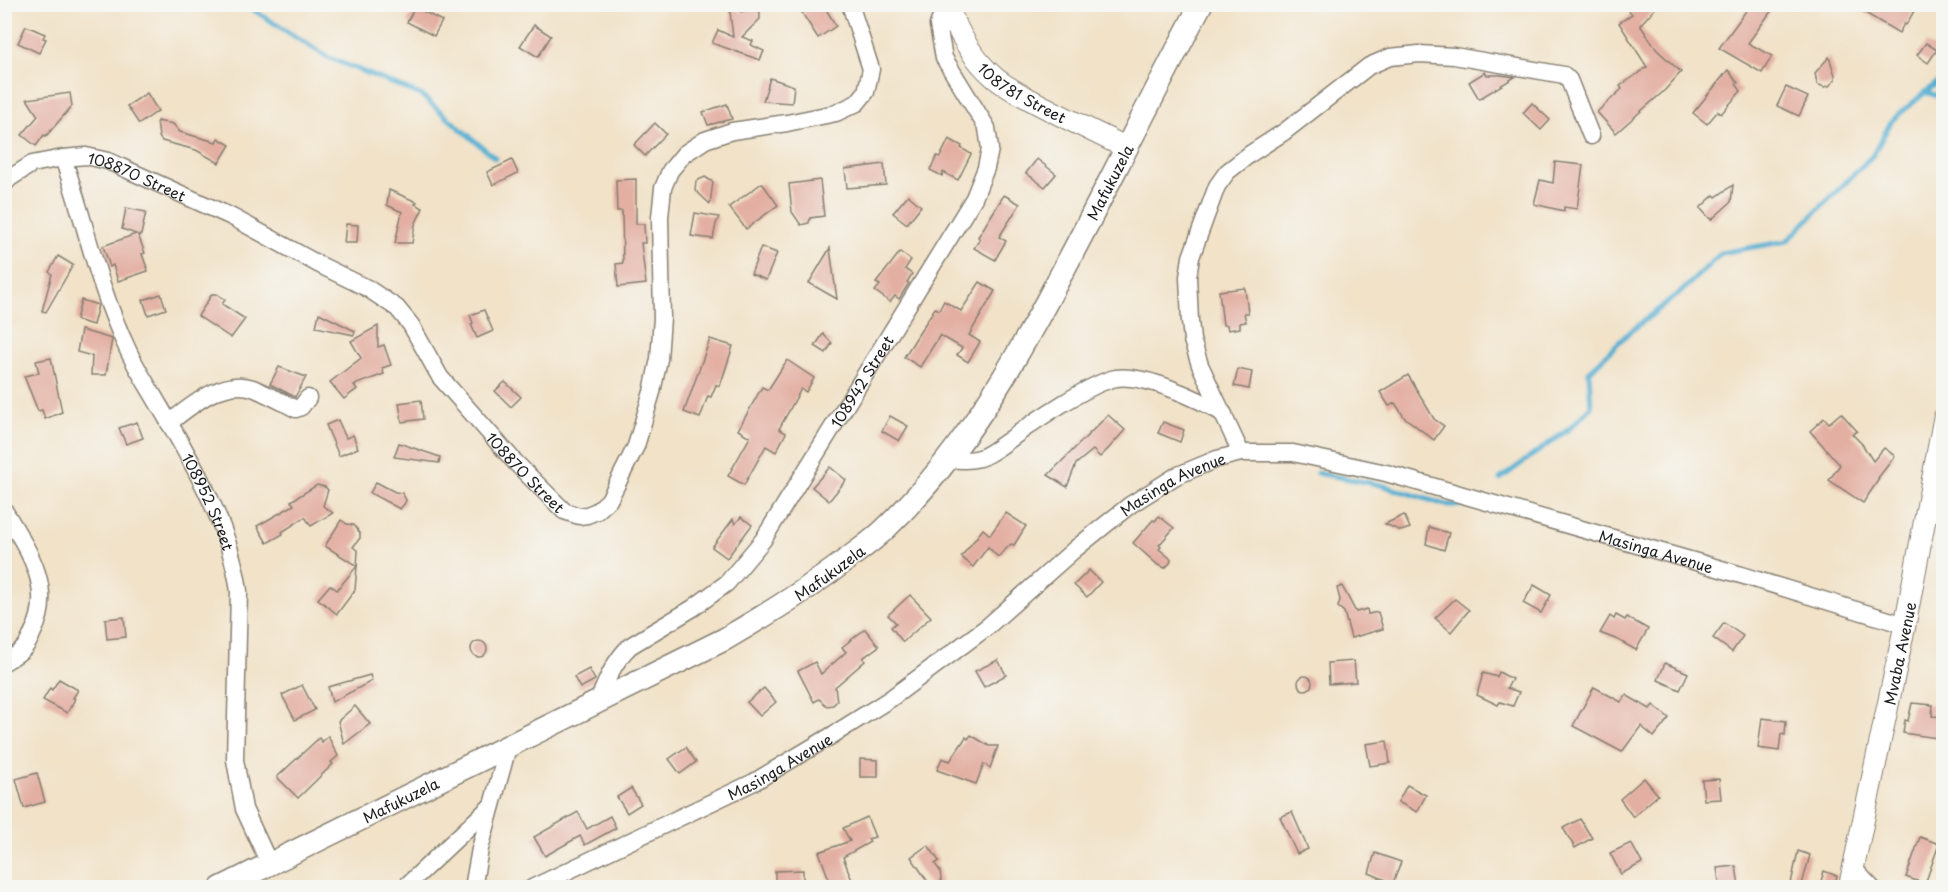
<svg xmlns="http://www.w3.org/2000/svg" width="1948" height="892" font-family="'Playpen Sans',sans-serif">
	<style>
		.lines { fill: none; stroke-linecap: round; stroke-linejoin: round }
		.stream { stroke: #53aed1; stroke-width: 5 }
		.building { fill: #e3afa2 }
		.minor-casing { stroke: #867f72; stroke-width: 19 }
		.tertiary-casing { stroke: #867f72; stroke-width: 23 }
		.secondary-casing { stroke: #867f72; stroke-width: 25 }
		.minor { stroke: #fff; stroke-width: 16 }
		.tertiary { stroke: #fff; stroke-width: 21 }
		.secondary { stroke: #fff; stroke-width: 22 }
		.labels { text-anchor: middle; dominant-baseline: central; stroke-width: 5; stroke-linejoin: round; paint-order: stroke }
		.street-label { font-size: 15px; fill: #1c1c1c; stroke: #f6f6f2 }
	</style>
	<rect width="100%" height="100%" fill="#f6f6f2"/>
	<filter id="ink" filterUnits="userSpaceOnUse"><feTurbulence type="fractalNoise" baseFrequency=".0167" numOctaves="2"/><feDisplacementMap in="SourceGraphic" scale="12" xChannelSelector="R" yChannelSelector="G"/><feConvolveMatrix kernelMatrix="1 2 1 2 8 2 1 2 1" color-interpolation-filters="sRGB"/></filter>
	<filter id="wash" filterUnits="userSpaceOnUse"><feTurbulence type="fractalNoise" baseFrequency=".008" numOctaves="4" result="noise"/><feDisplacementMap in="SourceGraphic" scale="24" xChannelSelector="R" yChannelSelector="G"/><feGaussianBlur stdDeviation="1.35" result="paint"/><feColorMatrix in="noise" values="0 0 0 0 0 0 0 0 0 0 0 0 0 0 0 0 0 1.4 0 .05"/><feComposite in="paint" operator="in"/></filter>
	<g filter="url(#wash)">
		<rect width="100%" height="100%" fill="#f1e2c8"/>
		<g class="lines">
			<!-- stream -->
			<g class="stream">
				<polyline points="244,4 327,57 421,95 495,158"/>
				<polyline points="1925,92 1944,98"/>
				<polyline points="1317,473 1381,485 1446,505 1473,505"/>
				<polyline points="1500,479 1569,429 1591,407 1589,372 1626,335 1682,291 1721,253 1787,241 1873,155 1892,120 1944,77"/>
			</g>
		</g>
		<g id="blocks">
			<!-- building -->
			<g class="building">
				<polygon points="729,4 734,4 741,12 753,8 760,12 760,19 742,37 753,41 751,45 764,51 760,60 712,43 718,30 733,37"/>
				<polygon points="816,4 823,4 836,26 818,38 802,13"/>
				<polygon points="1623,4 1659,4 1640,25 1657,50 1681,72 1664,91 1616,133 1597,112 1622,89 1620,86 1647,67 1619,23 1632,14"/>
				<polygon points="1751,4 1765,4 1772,10 1748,43 1772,56 1762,73 1719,48"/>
				<polygon points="1850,4 1903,4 1914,11 1906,25 1904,24 1899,33"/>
				<polygon points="415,7 442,21 434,36 407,22"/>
				<polygon points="534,25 551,36 538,57 520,46"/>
				<polygon points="26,26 45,34 43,38 46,39 39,53 18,43"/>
				<polygon points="1926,43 1937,50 1928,63 1917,55"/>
				<polygon points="1829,57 1835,75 1835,80 1829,86 1824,87 1817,84 1815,73"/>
				<polygon points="1728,70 1738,83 1736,84 1741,91 1721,114 1718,111 1707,124 1693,113"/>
				<polygon points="1485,72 1487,75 1500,75 1515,77 1479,99 1469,82"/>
				<polygon points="770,78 794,86 792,103 763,101"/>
				<polygon points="1786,87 1808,97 1799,116 1777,106"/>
				<polygon points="70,93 72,106 46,136 44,135 36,146 22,135 38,116 27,99"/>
				<polygon points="147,93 158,111 139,124 127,106"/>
				<polygon points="1532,103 1550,120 1541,130 1523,113"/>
				<polygon points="727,104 732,119 708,125 703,112"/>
				<polygon points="157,121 173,124 180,132 216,142 218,138 230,145 219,163 196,150 162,141 159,137"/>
				<polygon points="655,123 666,134 645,156 634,145"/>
				<polygon points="949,139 962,146 961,148 971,154 958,180 943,172 942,176 930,170 937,156 940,157"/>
				<polygon points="1037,159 1056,174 1045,187 1026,173"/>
				<polygon points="512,160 518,173 493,185 487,172"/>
				<polygon points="1555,162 1583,165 1577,209 1564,207 1564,211 1534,204 1540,180 1553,183"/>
				<polygon points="884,164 886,185 847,188 845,169"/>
				<polygon points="705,177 713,182 710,204 695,190 696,181"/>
				<polygon points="636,179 636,224 644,224 645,243 641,243 646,284 618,287 616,264 623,263 622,211 617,211 616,180"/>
				<polygon points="820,180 824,216 810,218 809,223 801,225 792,212 789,184"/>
				<polygon points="762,183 778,205 746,229 729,207"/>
				<polygon points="1733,185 1731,202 1711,220 1700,208 1714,195 1716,197"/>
				<polygon points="389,190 417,202 415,204 423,208 415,225 412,243 395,243 402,212 387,205"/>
				<polygon points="908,195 921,206 907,224 893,213"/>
				<polygon points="1004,195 1020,204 999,237 1006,241 995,260 974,248 980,239 978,237"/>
				<polygon points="126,208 146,212 141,235 138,235 145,253 142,254 148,271 118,281 113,265 110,267 103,246 136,234 122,229"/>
				<polygon points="695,213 719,217 716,224 713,239 691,236"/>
				<polygon points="346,224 358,225 357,243 344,243"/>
				<polygon points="761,247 777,253 766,280 751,274"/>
				<polygon points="830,248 833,271 837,299 809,283"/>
				<polygon points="900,252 911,260 905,269 912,274 907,282 909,283 899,299 895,296 890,302 875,291 880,285 876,283"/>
				<polygon points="58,256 73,265 46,312 42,311 52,274 49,272"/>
				<polygon points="980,282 995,291 969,335 980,342 968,362 957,355 962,348 940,335 920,367 904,357 935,308 939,310 944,301 961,311"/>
				<polygon points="1245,288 1248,313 1244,313 1246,322 1240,323 1240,328 1228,330 1227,325 1223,325 1219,291"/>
				<polygon points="161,294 166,309 148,315 143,300"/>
				<polygon points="212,294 217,294 225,300 222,304 245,319 231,338 198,316"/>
				<polygon points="81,300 98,305 93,325 76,320"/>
				<polygon points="484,310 493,331 477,338 471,324 473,323 470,315"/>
				<polygon points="319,313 355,331 354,335 316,327"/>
				<polygon points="378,326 378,347 384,345 391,365 382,368 384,374 354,385 357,389 344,399 330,382 361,358 351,341"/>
				<polygon points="81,330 112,339 106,375 91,375 92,356 77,352"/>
				<polygon points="823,334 832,343 826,353 815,346"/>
				<polygon points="710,339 733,346 720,386 716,385 711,397 708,396 700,418 684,412"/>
				<polygon points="51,358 62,412 45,419 42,410 38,411 24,376 39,373 36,361"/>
				<polygon points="787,360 814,378 806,392 801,389 779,429 786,433 776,452 766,446 744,485 728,476 750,437 738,430 762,387 768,390"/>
				<polygon points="279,367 306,377 295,397 270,384"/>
				<polygon points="1238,369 1252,372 1249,389 1234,386"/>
				<polygon points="1408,375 1434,419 1444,426 1434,440 1404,417 1395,403 1389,406 1380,392"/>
				<polygon points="505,382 521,397 511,407 495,391"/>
				<polygon points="421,400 423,419 402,422 399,403"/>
				<polygon points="1841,413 1857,431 1852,434 1862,444 1873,461 1884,448 1895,456 1878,478 1879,479 1863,503 1829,480 1840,465 1810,431 1824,418 1829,423"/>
				<polygon points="1108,415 1125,430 1109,448 1100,457 1093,450 1076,464 1067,487 1048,475"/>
				<polygon points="890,416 908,426 899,441 882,431"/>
				<polygon points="338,420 346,438 353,435 358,448 339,456 326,425"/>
				<polygon points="137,422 143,438 126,444 119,428"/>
				<polygon points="1163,422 1184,430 1180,442 1158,433"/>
				<polygon points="399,443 440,457 439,463 394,457"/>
				<polygon points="830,467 846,480 829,501 812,487"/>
				<polygon points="376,482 395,492 402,493 406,500 405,503 400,509 370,493"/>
				<polygon points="317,485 325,487 328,490 323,506 333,513 311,526 305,517 282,532 283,534 267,543 257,526 294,505 291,501"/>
				<polygon points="1006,513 1026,526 1014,545 1011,544 998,557 988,547 973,567 961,557 983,529 990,535"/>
				<polygon points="1404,515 1410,528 1401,531 1385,524"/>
				<polygon points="1159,516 1174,528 1159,545 1161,547 1159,549 1171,559 1170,563 1165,568 1158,565 1133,543 1153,520 1155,521"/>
				<polygon points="741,517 752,525 727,558 712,547 733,519 735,524"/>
				<polygon points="341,520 347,524 354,525 360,533 360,538 353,547 358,551 357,566 325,546"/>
				<polygon points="1429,527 1449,533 1444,550 1426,544"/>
				<polygon points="357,566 355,590 337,614 318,599 330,585 337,590"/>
				<polygon points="1089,570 1101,582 1087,597 1074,585"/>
				<polygon points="1534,585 1551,595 1541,613 1523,603"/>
				<polygon points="1342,586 1356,612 1367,609 1368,614 1378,612 1383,629 1351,638 1344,612 1338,607 1340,600 1337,588"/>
				<polygon points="910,595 931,617 903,642 891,627 896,623 888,615"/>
				<polygon points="1455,599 1469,610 1451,632 1435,618"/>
				<polygon points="1616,615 1625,620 1627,617 1648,629 1636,650 1618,640 1600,633 1610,616 1614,619"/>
				<polygon points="124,617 126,637 107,639 105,619"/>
				<polygon points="1724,623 1743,636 1732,652 1713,638"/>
				<polygon points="865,629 879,646 863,658 865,661 835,687 837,701 833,705 827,706 819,699 814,702 798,671 815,662 821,674 846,652 842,647"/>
				<circle cx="479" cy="649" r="8"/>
				<polygon points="998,660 1006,675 984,687 975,671"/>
				<polygon points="1354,661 1356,682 1329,684 1328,663"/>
				<polygon points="1665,663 1688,673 1680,690 1658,680"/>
				<polygon points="589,669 595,680 580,688 574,677"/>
				<polygon points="1499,672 1512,679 1507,688 1519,692 1513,706 1500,702 1498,705 1477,695 1483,673 1497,677"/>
				<polygon points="370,675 372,681 332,702 328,687"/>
				<circle cx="1305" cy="683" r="7"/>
				<polygon points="59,679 78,690 73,698 75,699 67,713 43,700 50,688 52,690"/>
				<polygon points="302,685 315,710 295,720 282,695"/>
				<polygon points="1594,687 1621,702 1626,695 1650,709 1653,705 1669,718 1654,737 1641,726 1622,752 1573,726"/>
				<polygon points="764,688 776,702 760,716 747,702"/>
				<polygon points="1912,703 1933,705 1932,716 1944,717 1944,739 1903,733 1905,720 1908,721"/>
				<polygon points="355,706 370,724 344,744 338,721"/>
				<polygon points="1762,718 1786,721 1785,735 1781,734 1779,751 1758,748"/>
				<polygon points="971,735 989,746 998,746 990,768 984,764 976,784 937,770 942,758 950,761 966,737 968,739"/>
				<polygon points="328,736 338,756 331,762 333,764 298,798 277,777 319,738 322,742"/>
				<polygon points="1387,741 1390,763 1370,766 1366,744"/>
				<polygon points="686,747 696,762 680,774 669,759"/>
				<polygon points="860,759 878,760 878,777 860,777"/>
				<polygon points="37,773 45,802 24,808 16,779"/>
				<polygon points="1644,778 1658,795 1633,817 1620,799"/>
				<polygon points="1719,779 1721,799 1704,800 1702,780"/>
				<polygon points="1407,785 1426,795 1417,812 1398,802"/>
				<polygon points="631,788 641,804 627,813 617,797"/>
				<polygon points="578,812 587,829 610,816 616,828 585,845 580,836 545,856 534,837"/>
				<polygon points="1292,812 1308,849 1297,854 1280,817"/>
				<polygon points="867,817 875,837 868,839 870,842 843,857 855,888 832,888 819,852 850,841 843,828"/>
				<polygon points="1580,819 1592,838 1575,848 1563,828"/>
				<polygon points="1920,837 1939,844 1925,884 1906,877"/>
				<polygon points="1631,843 1642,863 1621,874 1610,853"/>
				<polygon points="928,845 939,861 935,864 940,871 942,888 932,888 911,857"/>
				<polygon points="1798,851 1810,855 1801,888 1790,888"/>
				<polygon points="1375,853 1401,862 1393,883 1369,873"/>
				<polygon points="1736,866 1739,886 1720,888 1717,868"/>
				<polygon points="803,870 803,888 775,888 775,871"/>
				<polygon points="1824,871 1837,876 1834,888 1819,888"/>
			</g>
		</g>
	</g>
	<g filter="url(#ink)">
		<use href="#blocks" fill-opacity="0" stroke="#867f72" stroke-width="1.5"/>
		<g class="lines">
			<!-- minor casing -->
			<g class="minor-casing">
				<g id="minor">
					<path id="s1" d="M63,158C85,221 98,287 127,348C135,366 146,383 156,400C190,458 230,524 239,591L235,760L244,809L270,865"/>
					<path id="s2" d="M4,184L10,178L32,164L63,158L86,156L108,161L232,217L318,264L367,288L397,308L411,325L440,377L515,462L564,511L579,516L587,515L597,511L609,500L636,446L652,392L659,359L662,318L660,217L663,188L670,171L684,154L705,140L732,131L787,123L836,113L857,103L866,92L871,69L850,4"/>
					<path d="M169,423C192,405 223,378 253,388C267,394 282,402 296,409L301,407L308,398"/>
					<polyline points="1241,453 1200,365 1192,340 1190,321 1188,277 1191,257 1217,186 1227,172 1250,154 1284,132 1369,66 1390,57 1419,54 1454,56 1564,75 1569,80 1591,136"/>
					<path d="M949,459C982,463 986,456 1012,438C1033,422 1092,382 1116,378C1145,374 1199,399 1224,414"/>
					<path d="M4,510C26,547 56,588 33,632C31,637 28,644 24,648C19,654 11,658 4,662"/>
					<path id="s3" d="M597,704C606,682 613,662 630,646L693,608L727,583L763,540L974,198L986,168L990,149L987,128L944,58L938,25L946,4"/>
					<polyline points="1854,869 1872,888"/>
					<polyline points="404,888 491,806"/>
					<polyline points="473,888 480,849 508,747"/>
					<path id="s4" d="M532,888L754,782L831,736L890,699L987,627L1075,549L1130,505L1176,476L1217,459L1241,453H1293L1386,473L1728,571L1905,625"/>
				</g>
			</g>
			<!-- tertiary casing -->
			<g class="tertiary-casing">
				<g id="tertiary">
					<path id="s5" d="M947,4C957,31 972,58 994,77C1004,86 1017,92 1029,99C1061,116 1094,132 1127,148"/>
					<path id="s6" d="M1849,888L1905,625L1944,418"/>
				</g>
			</g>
			<!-- secondary casing -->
			<g class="secondary-casing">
				<g id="secondary">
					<path id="s7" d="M221,888L725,639C770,613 813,586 854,554C865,546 876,538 886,528C975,443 1030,334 1086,227C1124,153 1162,78 1201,4"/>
				</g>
			</g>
			<!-- minor -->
			<use href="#minor" class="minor"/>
			<!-- tertiary -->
			<use href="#tertiary" class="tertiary"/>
			<!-- secondary -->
			<use href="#secondary" class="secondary"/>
		</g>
	</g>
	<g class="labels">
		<!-- street labels -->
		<g class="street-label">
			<text stroke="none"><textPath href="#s5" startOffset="120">108781 Street</textPath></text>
			<text stroke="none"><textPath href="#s2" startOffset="144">108870 Street</textPath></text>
			<text stroke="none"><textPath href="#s7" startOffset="1172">Mafukuzela</textPath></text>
			<text stroke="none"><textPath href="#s3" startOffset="426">108942 Street</textPath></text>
			<text stroke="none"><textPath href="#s2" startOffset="646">108870 Street</textPath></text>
			<text stroke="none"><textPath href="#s4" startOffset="762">Masinga Avenue</textPath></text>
			<text stroke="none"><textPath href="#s1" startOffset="375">108952 Street</textPath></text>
			<text stroke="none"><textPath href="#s4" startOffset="1266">Masinga Avenue</textPath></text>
			<text stroke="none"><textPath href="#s7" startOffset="686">Mafukuzela</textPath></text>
			<text stroke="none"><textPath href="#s6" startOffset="240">Mvaba Avenue</textPath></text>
			<text stroke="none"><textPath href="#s4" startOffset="276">Masinga Avenue</textPath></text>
			<text stroke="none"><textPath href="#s7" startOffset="200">Mafukuzela</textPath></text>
		</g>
	</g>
	<!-- margin -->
	<rect width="1948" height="892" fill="none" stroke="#f6f6f2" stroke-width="24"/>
</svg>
